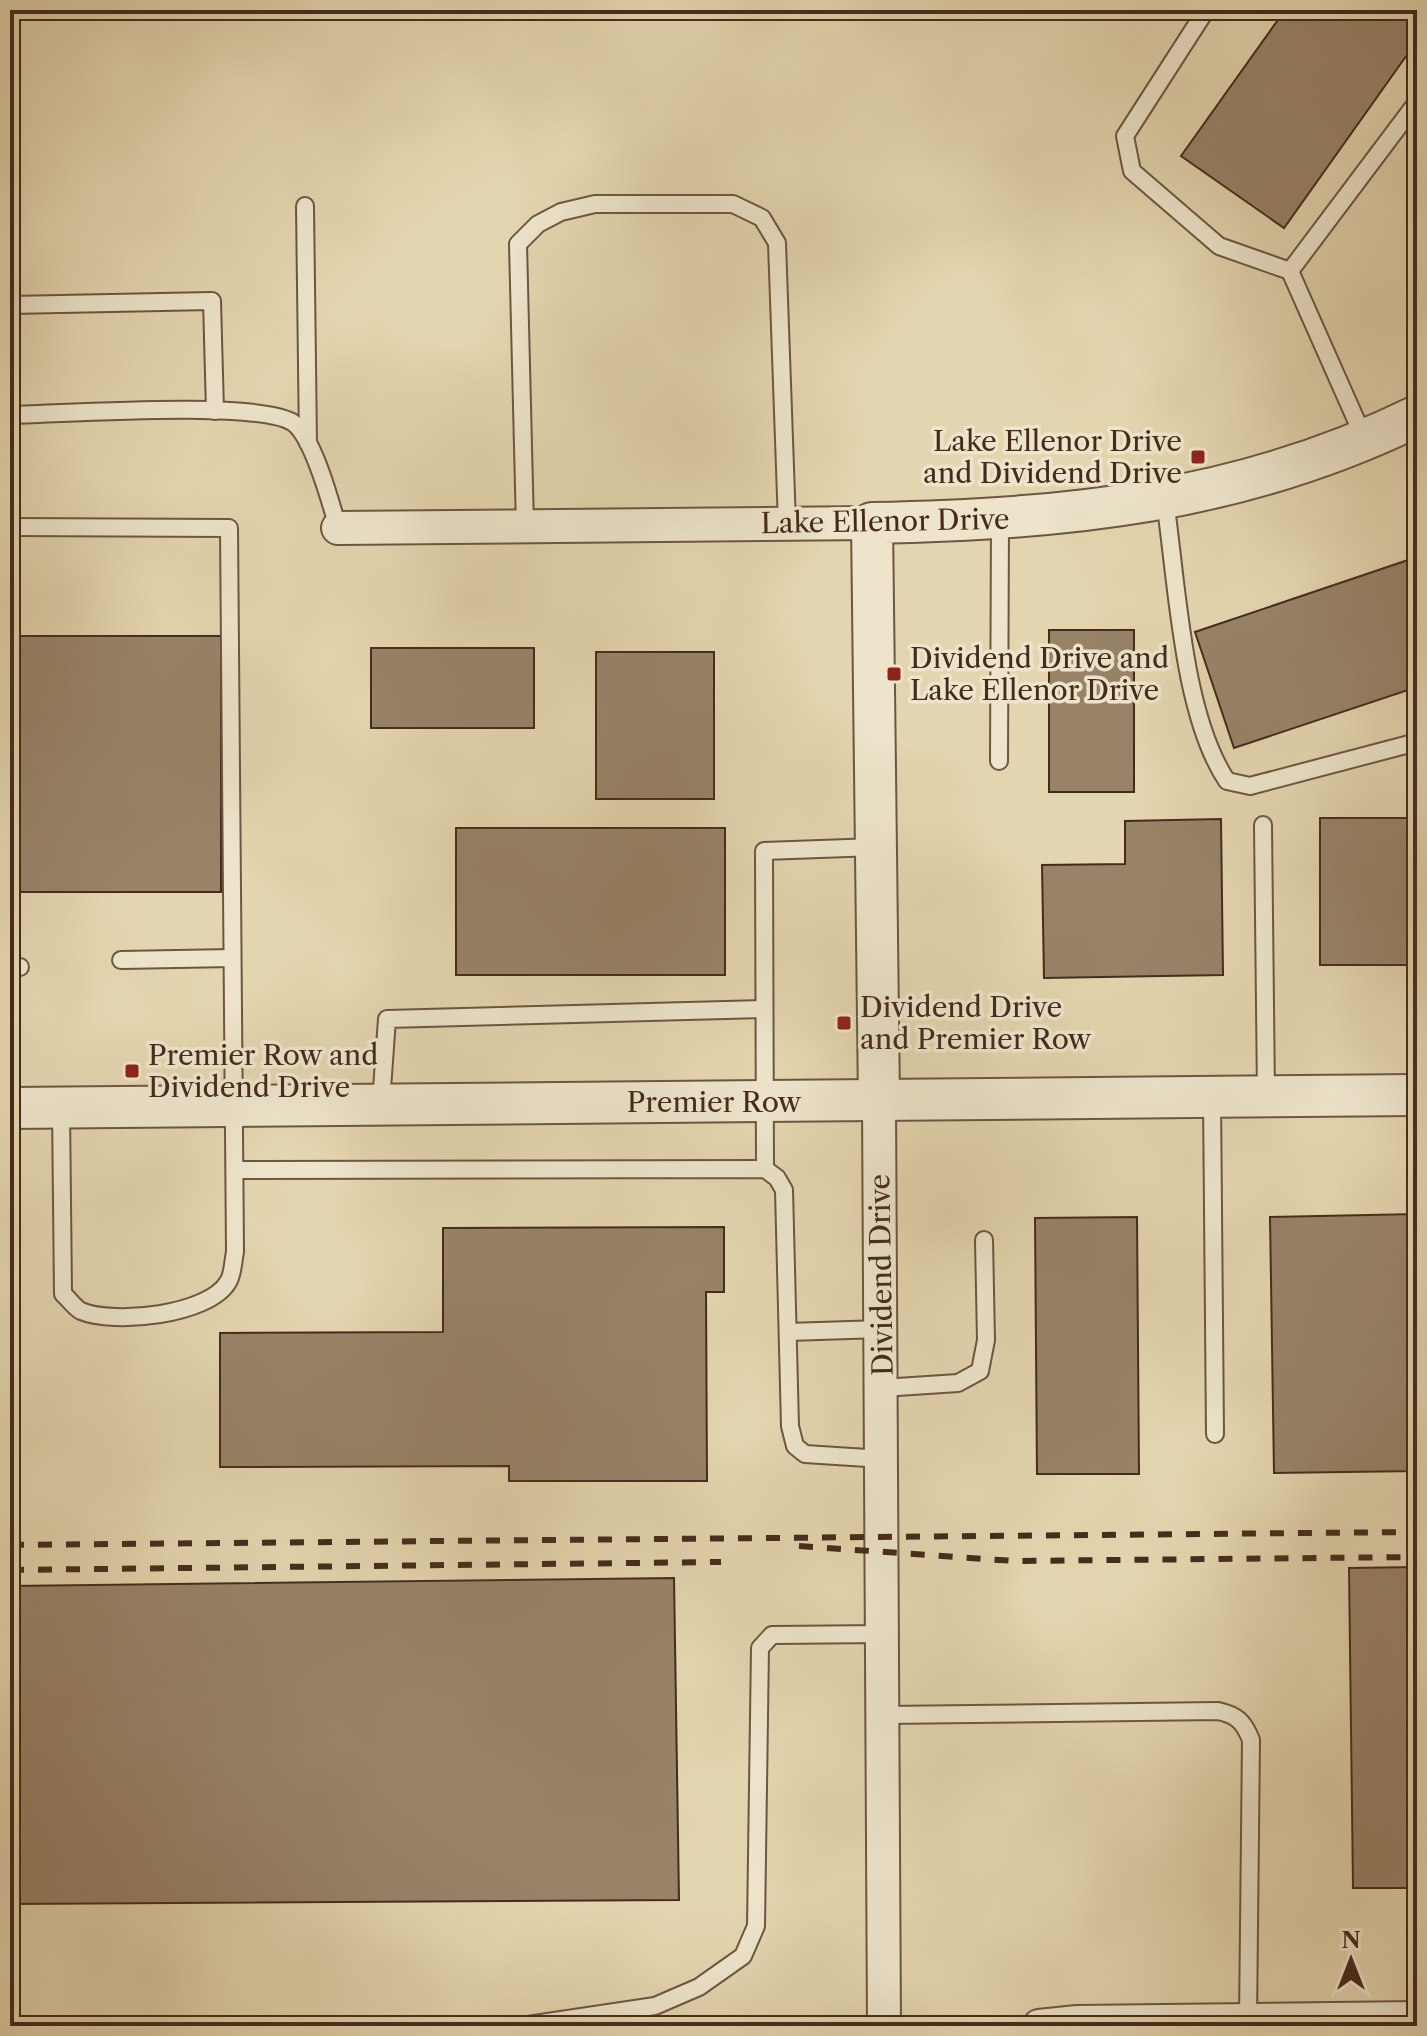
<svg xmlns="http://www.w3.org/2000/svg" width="1427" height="2036" font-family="'Libre Caslon Text',serif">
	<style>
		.building { fill: #988369; stroke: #462b1d; stroke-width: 2 }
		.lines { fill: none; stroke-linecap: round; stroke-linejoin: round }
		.service-casing { stroke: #6d5642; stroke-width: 20 }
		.minor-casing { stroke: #6d5642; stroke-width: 36 }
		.tertiary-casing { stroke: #6d5642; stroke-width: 44 }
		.service { stroke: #ede4cb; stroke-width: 16 }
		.minor { stroke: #ede4cb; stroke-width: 32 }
		.tertiary { stroke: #ede4cb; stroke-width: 40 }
		.rail { stroke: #462b1d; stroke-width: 6; stroke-dasharray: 14 14; stroke-linecap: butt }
		.poi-dot { fill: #8f2418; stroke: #ede4cb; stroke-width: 3 }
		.labels { text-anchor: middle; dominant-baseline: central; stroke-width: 7; stroke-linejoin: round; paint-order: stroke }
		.poi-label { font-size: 28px; fill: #462b1d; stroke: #ede4cb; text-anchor: start }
		.street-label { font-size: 28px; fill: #462b1d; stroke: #ede4cb }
	</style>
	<rect width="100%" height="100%" fill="#e3d5af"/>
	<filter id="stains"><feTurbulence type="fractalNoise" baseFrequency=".0025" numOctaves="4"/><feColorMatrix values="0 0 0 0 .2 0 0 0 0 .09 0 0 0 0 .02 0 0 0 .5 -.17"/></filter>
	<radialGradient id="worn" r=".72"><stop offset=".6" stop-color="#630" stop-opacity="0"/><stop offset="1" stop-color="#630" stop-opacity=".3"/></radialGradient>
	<!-- building -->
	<g class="building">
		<polygon points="1285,10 1417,10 1417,31 1408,35 1414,45 1284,228 1181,156"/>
		<polygon points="1417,557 1417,687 1234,748 1195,632"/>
		<rect x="1049" y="630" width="85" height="162"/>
		<rect x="10" y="636" width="211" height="256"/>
		<rect x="371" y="648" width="163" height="80"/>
		<rect x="596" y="652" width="118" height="147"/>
		<rect x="1320" y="818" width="97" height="147"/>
		<polygon points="1221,819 1223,975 1044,978 1042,865 1125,864 1125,821"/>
		<rect x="456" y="828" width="269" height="147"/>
		<polygon points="1417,1214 1417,1471 1274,1473 1270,1217"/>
		<polygon points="1137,1217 1139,1474 1037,1474 1035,1218"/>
		<polygon points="724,1227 724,1292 706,1292 707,1481 509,1481 509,1466 220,1467 220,1333 443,1332 443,1228"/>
		<polygon points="1417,1567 1417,1888 1353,1888 1349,1568"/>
		<polygon points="674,1578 679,1900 10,1904 10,1586"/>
	</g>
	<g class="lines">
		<!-- service casing -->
		<g class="service-casing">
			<g id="service">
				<polyline points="1206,10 1125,136 1132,171 1219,246 1290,271 1364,438"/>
				<polyline points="305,206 308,443"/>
				<polyline points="1290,271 1417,102"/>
				<polyline points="10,305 212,301 215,411"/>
				<path d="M10,415C64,414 253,400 292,422C313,435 331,504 338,528"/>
				<path d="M1165,501C1177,581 1182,714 1227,781L1250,786L1417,742"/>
				<path d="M10,527L229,528L235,1252C233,1261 233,1275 228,1282C209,1315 114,1325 81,1311C75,1308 69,1299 63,1294L61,1108"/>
				<polyline points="525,527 518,244 538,224 561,212 595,204 733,204 762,218 777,243 787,524"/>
				<polyline points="999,761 1000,520"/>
				<polyline points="1263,825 1266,1095"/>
				<polyline points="121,960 232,958"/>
				<polyline points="10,967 20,967"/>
				<polyline points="1212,1097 1215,1434"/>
				<polyline points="381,1103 387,1019 763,1009"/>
				<polyline points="765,1169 764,851 876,847"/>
				<polyline points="237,1170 765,1169 777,1178 784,1190 790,1426 795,1446 805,1454 883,1459"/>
				<polyline points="788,1332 881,1329"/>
				<polyline points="882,1388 958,1383 980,1371 986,1340 984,1240"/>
				<path d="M884,1715L1218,1711C1237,1715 1244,1722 1251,1740L1248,2020"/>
				<polyline points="521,2026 655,2006 699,1987 743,1956 756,1926 760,1648 772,1635 884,1634"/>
			</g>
		</g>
		<!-- minor casing -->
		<g class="minor-casing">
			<g id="minor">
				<polyline points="338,528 872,523"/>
				<polyline points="879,1101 884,2026"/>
				<polyline points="1039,2026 1077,2022 1417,2018"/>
			</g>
		</g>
		<!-- tertiary casing -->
		<g class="tertiary-casing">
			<g id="tertiary">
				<path d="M879,1101L872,523C1066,519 1239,503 1417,416"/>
				<polyline points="10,1108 1417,1095"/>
			</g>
		</g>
		<!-- service -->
		<use href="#service" class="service"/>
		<!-- minor -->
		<use href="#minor" class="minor"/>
		<!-- tertiary -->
		<use href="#tertiary" class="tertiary"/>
		<!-- rail -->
		<g class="rail">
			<polyline points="10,1545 1417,1532"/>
			<polyline points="799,1546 1014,1561 1417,1557"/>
			<polyline points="10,1570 721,1562"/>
		</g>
	</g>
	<!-- markers -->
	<g class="poi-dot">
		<rect x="1190" y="449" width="16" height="16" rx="4"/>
		<rect x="886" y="666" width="16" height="16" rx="4"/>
		<rect x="836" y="1015" width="16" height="16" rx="4"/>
		<rect x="124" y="1063" width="16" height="16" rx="4"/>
	</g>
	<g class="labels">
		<!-- poi labels -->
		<g class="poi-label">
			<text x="1182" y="441" text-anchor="end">Lake Ellenor Drive<tspan x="1182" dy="32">and Dividend Drive</tspan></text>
			<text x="910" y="658">Dividend Drive and<tspan x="910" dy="32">Lake Ellenor Drive</tspan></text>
			<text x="860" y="1007">Dividend Drive<tspan x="860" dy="32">and Premier Row</tspan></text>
			<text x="148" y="1055">Premier Row and<tspan x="148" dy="32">Dividend Drive</tspan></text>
		</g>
		<!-- street labels -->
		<g class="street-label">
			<text transform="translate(885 521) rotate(-1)">Lake Ellenor Drive</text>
			<text x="714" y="1102">Premier Row</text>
			<text transform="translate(881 1275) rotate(-91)">Dividend Drive</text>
		</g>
	</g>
	<!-- margin -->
	<rect width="1427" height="2036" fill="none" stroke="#e3d5af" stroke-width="40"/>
	<rect x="12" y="12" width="1403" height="2012" fill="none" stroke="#462b1d" stroke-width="4"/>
	<rect x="20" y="20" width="1387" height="1996" fill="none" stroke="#462b1d" stroke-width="2"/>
	<!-- north arrow -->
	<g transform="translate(1351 1960)" stroke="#ede4cb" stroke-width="6" paint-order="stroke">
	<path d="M0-6L14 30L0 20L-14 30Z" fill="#462b1d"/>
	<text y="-12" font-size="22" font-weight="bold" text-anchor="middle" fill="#462b1d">N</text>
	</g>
	<rect width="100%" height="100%" filter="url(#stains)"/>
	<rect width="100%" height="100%" fill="url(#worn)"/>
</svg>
